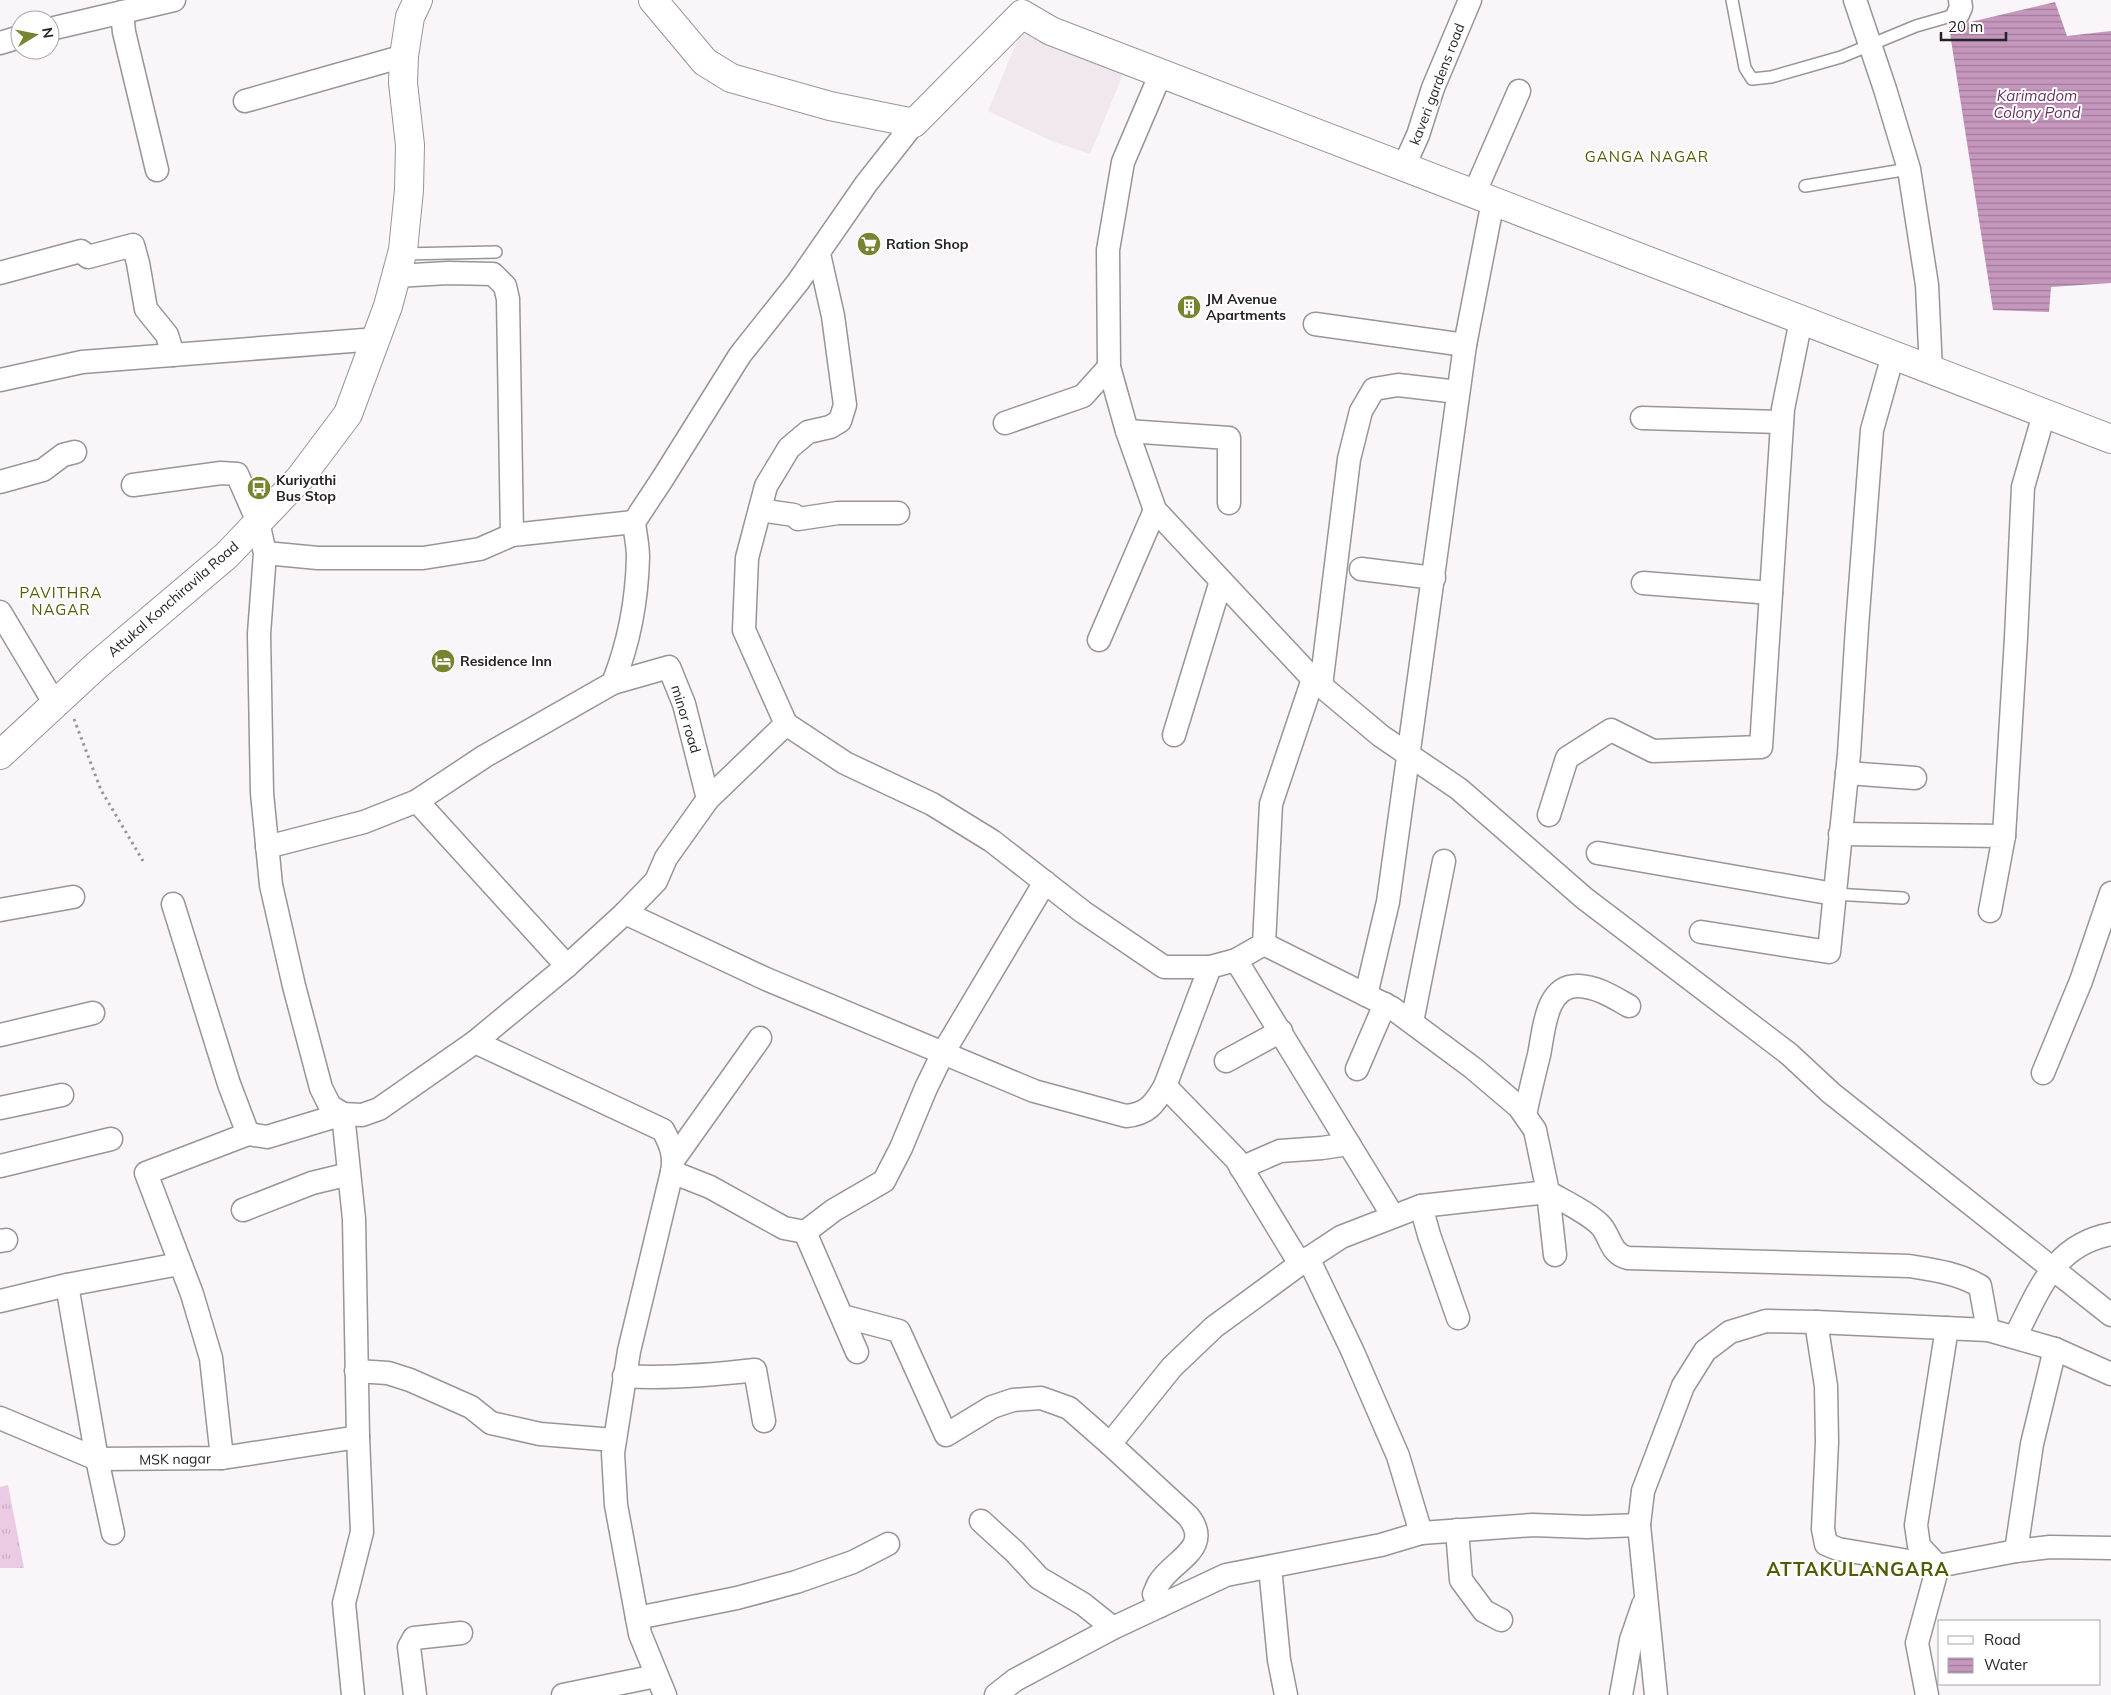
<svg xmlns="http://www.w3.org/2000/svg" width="2111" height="1695" font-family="Mulish,sans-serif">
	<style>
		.built { fill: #f1e7ef }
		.park { fill: url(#park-tufts) }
		.water { fill: url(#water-rules) }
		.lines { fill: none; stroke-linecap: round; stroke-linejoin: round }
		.service-casing { stroke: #989597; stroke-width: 14 }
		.minor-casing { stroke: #989597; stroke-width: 25 }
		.tertiary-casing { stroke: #989597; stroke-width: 30 }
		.secondary-casing { stroke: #989597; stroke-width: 30 }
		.path { stroke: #999698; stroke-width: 3; stroke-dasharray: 2.5 4; stroke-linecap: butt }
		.service { stroke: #fff; stroke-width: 11 }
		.minor { stroke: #fff; stroke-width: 22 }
		.tertiary { stroke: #fff; stroke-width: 28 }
		.secondary { stroke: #fff; stroke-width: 28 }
		.labels { text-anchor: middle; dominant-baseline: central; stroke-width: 4; stroke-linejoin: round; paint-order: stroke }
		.street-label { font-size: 14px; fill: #252324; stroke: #fff }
		.poi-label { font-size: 14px; font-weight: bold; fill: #252324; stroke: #fff; text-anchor: start }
		.water-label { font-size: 15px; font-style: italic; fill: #6a3162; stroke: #fff }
		.neighbourhood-label { font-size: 15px; letter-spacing: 1px; fill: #525b05; stroke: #fff }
		.district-label { font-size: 19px; font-weight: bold; letter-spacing: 1px; fill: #525b05; stroke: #fff }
	</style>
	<defs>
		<pattern id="park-tufts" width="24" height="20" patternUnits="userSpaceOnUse" patternTransform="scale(1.25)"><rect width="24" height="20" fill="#ebcae4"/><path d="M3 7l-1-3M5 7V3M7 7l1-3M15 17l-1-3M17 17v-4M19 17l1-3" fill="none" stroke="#c9adc3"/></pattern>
		<pattern id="water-rules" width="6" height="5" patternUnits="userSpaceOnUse" patternTransform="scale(1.25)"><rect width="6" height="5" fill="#c597bd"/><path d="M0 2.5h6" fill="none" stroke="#a07b99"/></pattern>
	</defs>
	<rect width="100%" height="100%" fill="#f9f5f8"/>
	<!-- built -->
	<polygon class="built" points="1022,29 1124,72 1090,154 1052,141 988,111"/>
	<!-- park -->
	<polygon class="park" points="8,1485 24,1568 0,1568 0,1487"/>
	<!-- water -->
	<polygon class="water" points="2055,2 2067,36 2111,31 2111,283 2051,287 2049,312 1993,310 1949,27"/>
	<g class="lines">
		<!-- service casing -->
		<g class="service-casing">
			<g id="service">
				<polyline points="1732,0 1745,68 1752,79 1771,77 1841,57 1916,26 1958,14"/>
				<polyline points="1805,186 1909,169"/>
				<polyline points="402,254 496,252"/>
				<polyline points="1834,894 1903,898"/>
			</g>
		</g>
		<!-- minor casing -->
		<g class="minor-casing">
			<g id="minor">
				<polyline points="1855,0 1885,89 1909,169 1927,285 1931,370"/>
				<polyline points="122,12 124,32 157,170"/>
				<polyline points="1958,14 1961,7 1960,0"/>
				<polyline points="50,29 174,0"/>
				<polyline points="0,43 20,37"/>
				<polyline points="1161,73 1123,162 1108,250 1109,367 1127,431 1155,510 1313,679 1381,736 1459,789 1584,898 1789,1054 1831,1093 2111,1315"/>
				<polyline points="245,101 404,56"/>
				<polyline points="1403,168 1418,135 1433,88 1470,0"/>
				<polyline points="1474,194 1519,91"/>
				<polyline points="819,254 833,316 845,405 840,421 830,427 808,432 789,448 766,486 747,558 744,630 786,724 845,763 932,804 992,841 1083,912 1164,967 1210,967 1236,960 1264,944 1271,804 1313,679"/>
				<polyline points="0,273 81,251 88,257 133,245 138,263 146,309 167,335 173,355"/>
				<polyline points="396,276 448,273 493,274 505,286 508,299 512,535"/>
				<polyline points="1315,324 1465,345"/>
				<polyline points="0,380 82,362 377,339"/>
				<polyline points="1642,418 1782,422"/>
				<polyline points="1005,423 1083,396 1109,367"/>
				<polyline points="1127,431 1229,438 1229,503"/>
				<polyline points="0,482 43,470 63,455 75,452"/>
				<polyline points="133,485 221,473 237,474 258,522 265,553 259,634 262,793 271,885 294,986 321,1088 330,1106 343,1114 362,1115 379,1109 475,1042 567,966 625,913 656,881 666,858 708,799 786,724"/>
				<polyline points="760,510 794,515 798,519 838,513 898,513"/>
				<polyline points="265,553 318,558 423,558 480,549 512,535 634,522"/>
				<polyline points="1361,569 1434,578"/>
				<polyline points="1643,583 1771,593"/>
				<polyline points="0,612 55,704"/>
				<polyline points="1099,640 1155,510"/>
				<polyline points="613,683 669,667 684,704 708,799"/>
				<polyline points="1321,686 1349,459 1361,411 1374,389 1398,385 1458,392"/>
				<polyline points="1174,735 1221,581"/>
				<polyline points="1847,773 1915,778"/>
				<polyline points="417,801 567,966"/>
				<polyline points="1549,815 1567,758 1611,730 1653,751 1761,747 1783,409 1801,320"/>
				<polyline points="1840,834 2004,836 1990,911"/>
				<polyline points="2004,836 2016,638 2023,487 2044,414"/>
				<path d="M267,847L364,822L417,801L485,756L613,683C629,643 637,599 638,557C638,545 635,533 634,522L663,478L740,355L798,282L866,184L914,123"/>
				<polyline points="1598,853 1834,894"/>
				<polyline points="173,904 229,1084 248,1134"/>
				<polyline points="0,910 73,897"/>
				<path d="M625,913L766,979L1034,1091L1126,1116C1147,1114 1154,1105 1165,1086L1210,967"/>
				<polyline points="1701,932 1829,952 1849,754 1857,627 1872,430 1893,355"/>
				<path d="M1264,944L1392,1008L1473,1068L1519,1107L1535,1130L1548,1192C1563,1201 1591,1214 1602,1227C1611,1239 1611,1254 1628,1258L1909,1266C1934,1270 1957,1273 1980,1286L1988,1330"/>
				<polyline points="1236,960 1393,1216"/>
				<polyline points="1366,995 1388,902 1465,345 1493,201"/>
				<polyline points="1412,1022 1444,861"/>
				<polyline points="0,1035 93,1013"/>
				<path d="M475,1042L663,1130C671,1145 675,1155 672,1172L629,1351L613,1453L616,1505L640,1634L665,1695"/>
				<polyline points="1226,1061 1281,1031"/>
				<polyline points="1357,1069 1385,1004"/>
				<polyline points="2043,1073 2081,981 2111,893"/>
				<polyline points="1165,1086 1236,1159 1300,1264"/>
				<polyline points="0,1108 62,1095"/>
				<path d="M1525,1115C1529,1095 1534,1075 1539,1055C1544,1032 1545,984 1579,986C1598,987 1613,997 1629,1006"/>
				<polyline points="674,1159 760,1038"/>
				<polyline points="0,1166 111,1139"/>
				<polyline points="1241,1168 1280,1151 1322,1148 1349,1144"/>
				<polyline points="672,1172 710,1187 784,1228 805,1232 834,1210 884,1181 901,1148 926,1088 943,1053 1045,882"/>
				<polyline points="1421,1206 1429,1235 1458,1318"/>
				<polyline points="243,1210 312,1183 349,1174"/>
				<polyline points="805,1232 857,1352"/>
				<polyline points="0,1241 6,1240"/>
				<polyline points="1308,1258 1352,1350 1398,1456 1421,1533"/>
				<polyline points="67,1285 97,1459 113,1533"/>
				<polyline points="0,1301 67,1285 179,1264"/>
				<polyline points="842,1316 899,1331 946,1435 992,1407 1013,1400 1041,1398 1069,1408 1110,1444"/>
				<polyline points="1816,1322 1826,1386 1827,1442 1823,1529 1826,1544 1838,1549 1938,1566 2016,1551 2050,1547 2111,1548"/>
				<path d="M2015,1337C2039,1291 2053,1245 2111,1234"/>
				<polyline points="356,1371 388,1373 410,1380 471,1407 491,1423 540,1434 614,1440"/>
				<path d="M624,1376C668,1379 712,1375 755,1370L764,1421"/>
				<polyline points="0,1418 97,1459 222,1458 358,1437"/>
				<polyline points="222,1458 211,1358 192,1294 146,1173 248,1134 267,1137 343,1114 354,1219 358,1437 362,1532 344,1603 353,1695"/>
				<polyline points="981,1521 1015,1552 1039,1578 1083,1604 1113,1628"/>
				<polyline points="1457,1530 1461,1580 1484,1611 1501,1620"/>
				<polyline points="2016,1551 2032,1444 2055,1349"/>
				<polyline points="1270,1567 1279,1660 1286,1695"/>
				<path d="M1160,1606L1154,1594C1156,1590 1157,1586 1159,1583C1173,1560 1214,1548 1188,1516L1110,1444L1172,1367L1214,1327L1300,1264L1341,1237L1421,1206L1548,1192L1555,1255"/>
				<polyline points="637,1618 737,1598 796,1582 853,1562 888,1544"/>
				<polyline points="415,1695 409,1647 414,1638 461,1633"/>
				<polyline points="563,1695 656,1676"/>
				<polyline points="996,1695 1015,1680 1113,1628 1226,1575 1381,1545 1421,1533 1533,1525 1587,1527 1639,1525"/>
				<polyline points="1621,1695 1631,1640 1643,1605"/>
				<polyline points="1656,1695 1639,1525 1643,1491 1683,1386 1705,1351 1730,1332 1766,1321 1816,1322 1988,1330 2055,1349 2111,1374"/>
				<polyline points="1927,1695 1917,1643 1938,1566 1919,1546 1916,1525 1947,1328"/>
			</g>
		</g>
		<!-- tertiary casing -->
		<g class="tertiary-casing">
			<polyline id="tertiary" points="653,0 705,62 731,78 830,106 914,123 1022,14 1051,31 2111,439"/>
		</g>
		<!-- secondary casing -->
		<g class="secondary-casing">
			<polyline id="secondary" points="0,755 96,666 227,555 300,478 348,414 388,306 403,250 409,190 410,145 403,83 404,56 410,17 418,0"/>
		</g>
		<!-- path -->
		<polyline class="path" points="74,719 101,790 143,861"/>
		<!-- service -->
		<use href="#service" class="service"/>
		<!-- minor -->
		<use href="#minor" class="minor"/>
		<!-- tertiary -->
		<use href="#tertiary" class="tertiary"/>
		<!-- secondary -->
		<use href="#secondary" class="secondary"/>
	</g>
	<!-- icons -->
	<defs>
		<g id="supermarket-disc" transform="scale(1.25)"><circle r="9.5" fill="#798430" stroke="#fff"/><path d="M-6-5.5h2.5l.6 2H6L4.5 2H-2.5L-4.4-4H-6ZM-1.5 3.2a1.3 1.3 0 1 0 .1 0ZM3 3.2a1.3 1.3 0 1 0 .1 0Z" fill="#fff"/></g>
		<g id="building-disc" transform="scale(1.25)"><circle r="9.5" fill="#798430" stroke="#fff"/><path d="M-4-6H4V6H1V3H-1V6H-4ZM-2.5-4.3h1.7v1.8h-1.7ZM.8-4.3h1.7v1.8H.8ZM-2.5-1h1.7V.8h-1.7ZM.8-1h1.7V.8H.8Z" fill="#fff"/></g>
		<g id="bus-disc" transform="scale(1.25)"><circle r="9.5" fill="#798430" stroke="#fff"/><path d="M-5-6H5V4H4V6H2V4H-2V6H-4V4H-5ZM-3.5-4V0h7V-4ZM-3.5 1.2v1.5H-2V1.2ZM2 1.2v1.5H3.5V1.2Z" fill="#fff"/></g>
		<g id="hotel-disc" transform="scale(1.25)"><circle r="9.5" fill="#798430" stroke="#fff"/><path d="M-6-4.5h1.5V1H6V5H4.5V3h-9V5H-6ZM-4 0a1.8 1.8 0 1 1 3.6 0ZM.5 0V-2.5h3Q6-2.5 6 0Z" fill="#fff"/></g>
	</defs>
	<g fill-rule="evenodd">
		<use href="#supermarket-disc" x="869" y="244"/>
		<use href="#building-disc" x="1189" y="307"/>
		<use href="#bus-disc" x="259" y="488"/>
		<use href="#hotel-disc" x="443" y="661"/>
	</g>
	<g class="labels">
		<!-- street labels -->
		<g class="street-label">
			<text transform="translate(1437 84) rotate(-69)">kaveri gardens road</text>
			<text transform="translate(173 599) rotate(-41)">Attukal Konchiravila Road</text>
			<text transform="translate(686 719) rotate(73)">minor road</text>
			<text transform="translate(175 1459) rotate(-1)">MSK nagar</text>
		</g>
		<!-- poi labels -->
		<g class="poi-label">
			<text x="886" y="244">Ration Shop</text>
			<text x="1206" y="299">JM Avenue<tspan x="1206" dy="16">Apartments</tspan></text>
			<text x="276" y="480">Kuriyathi<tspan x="276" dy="16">Bus Stop</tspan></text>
			<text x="460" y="661">Residence Inn</text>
		</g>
		<!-- water labels -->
		<g class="water-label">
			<text x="2037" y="95">Karimadom<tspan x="2037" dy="17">Colony Pond</tspan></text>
		</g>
		<!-- neighbourhood labels -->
		<g class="neighbourhood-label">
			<text x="1647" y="156">GANGA NAGAR</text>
			<text x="61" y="592">PAVITHRA<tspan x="61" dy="17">NAGAR</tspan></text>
		</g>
		<!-- district labels -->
		<g class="district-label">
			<text x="1858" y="1569">ATTAKULANGARA</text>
		</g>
	</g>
	<!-- legend -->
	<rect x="1938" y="1620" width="162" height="65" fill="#ffffff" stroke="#a8a7a7"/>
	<rect x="1948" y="1636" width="25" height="8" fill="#ffffff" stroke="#a8a7a7"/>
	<text x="1984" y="1645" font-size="15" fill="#252324">Road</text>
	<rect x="1948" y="1658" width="25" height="15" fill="url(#water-rules)" stroke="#a8a7a7"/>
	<text x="1984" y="1670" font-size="15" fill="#252324">Water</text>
	<!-- north arrow -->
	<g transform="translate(35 35) rotate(80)"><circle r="24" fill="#ffffff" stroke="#a8a7a7"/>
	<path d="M0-4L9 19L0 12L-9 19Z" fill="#798430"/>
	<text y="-8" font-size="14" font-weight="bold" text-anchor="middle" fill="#252324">N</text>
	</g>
	<!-- scale -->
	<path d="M1941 32v8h65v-8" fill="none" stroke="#252324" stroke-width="2.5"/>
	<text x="1948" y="32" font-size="15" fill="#252324" stroke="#ffffff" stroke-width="4" paint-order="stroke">20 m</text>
</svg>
